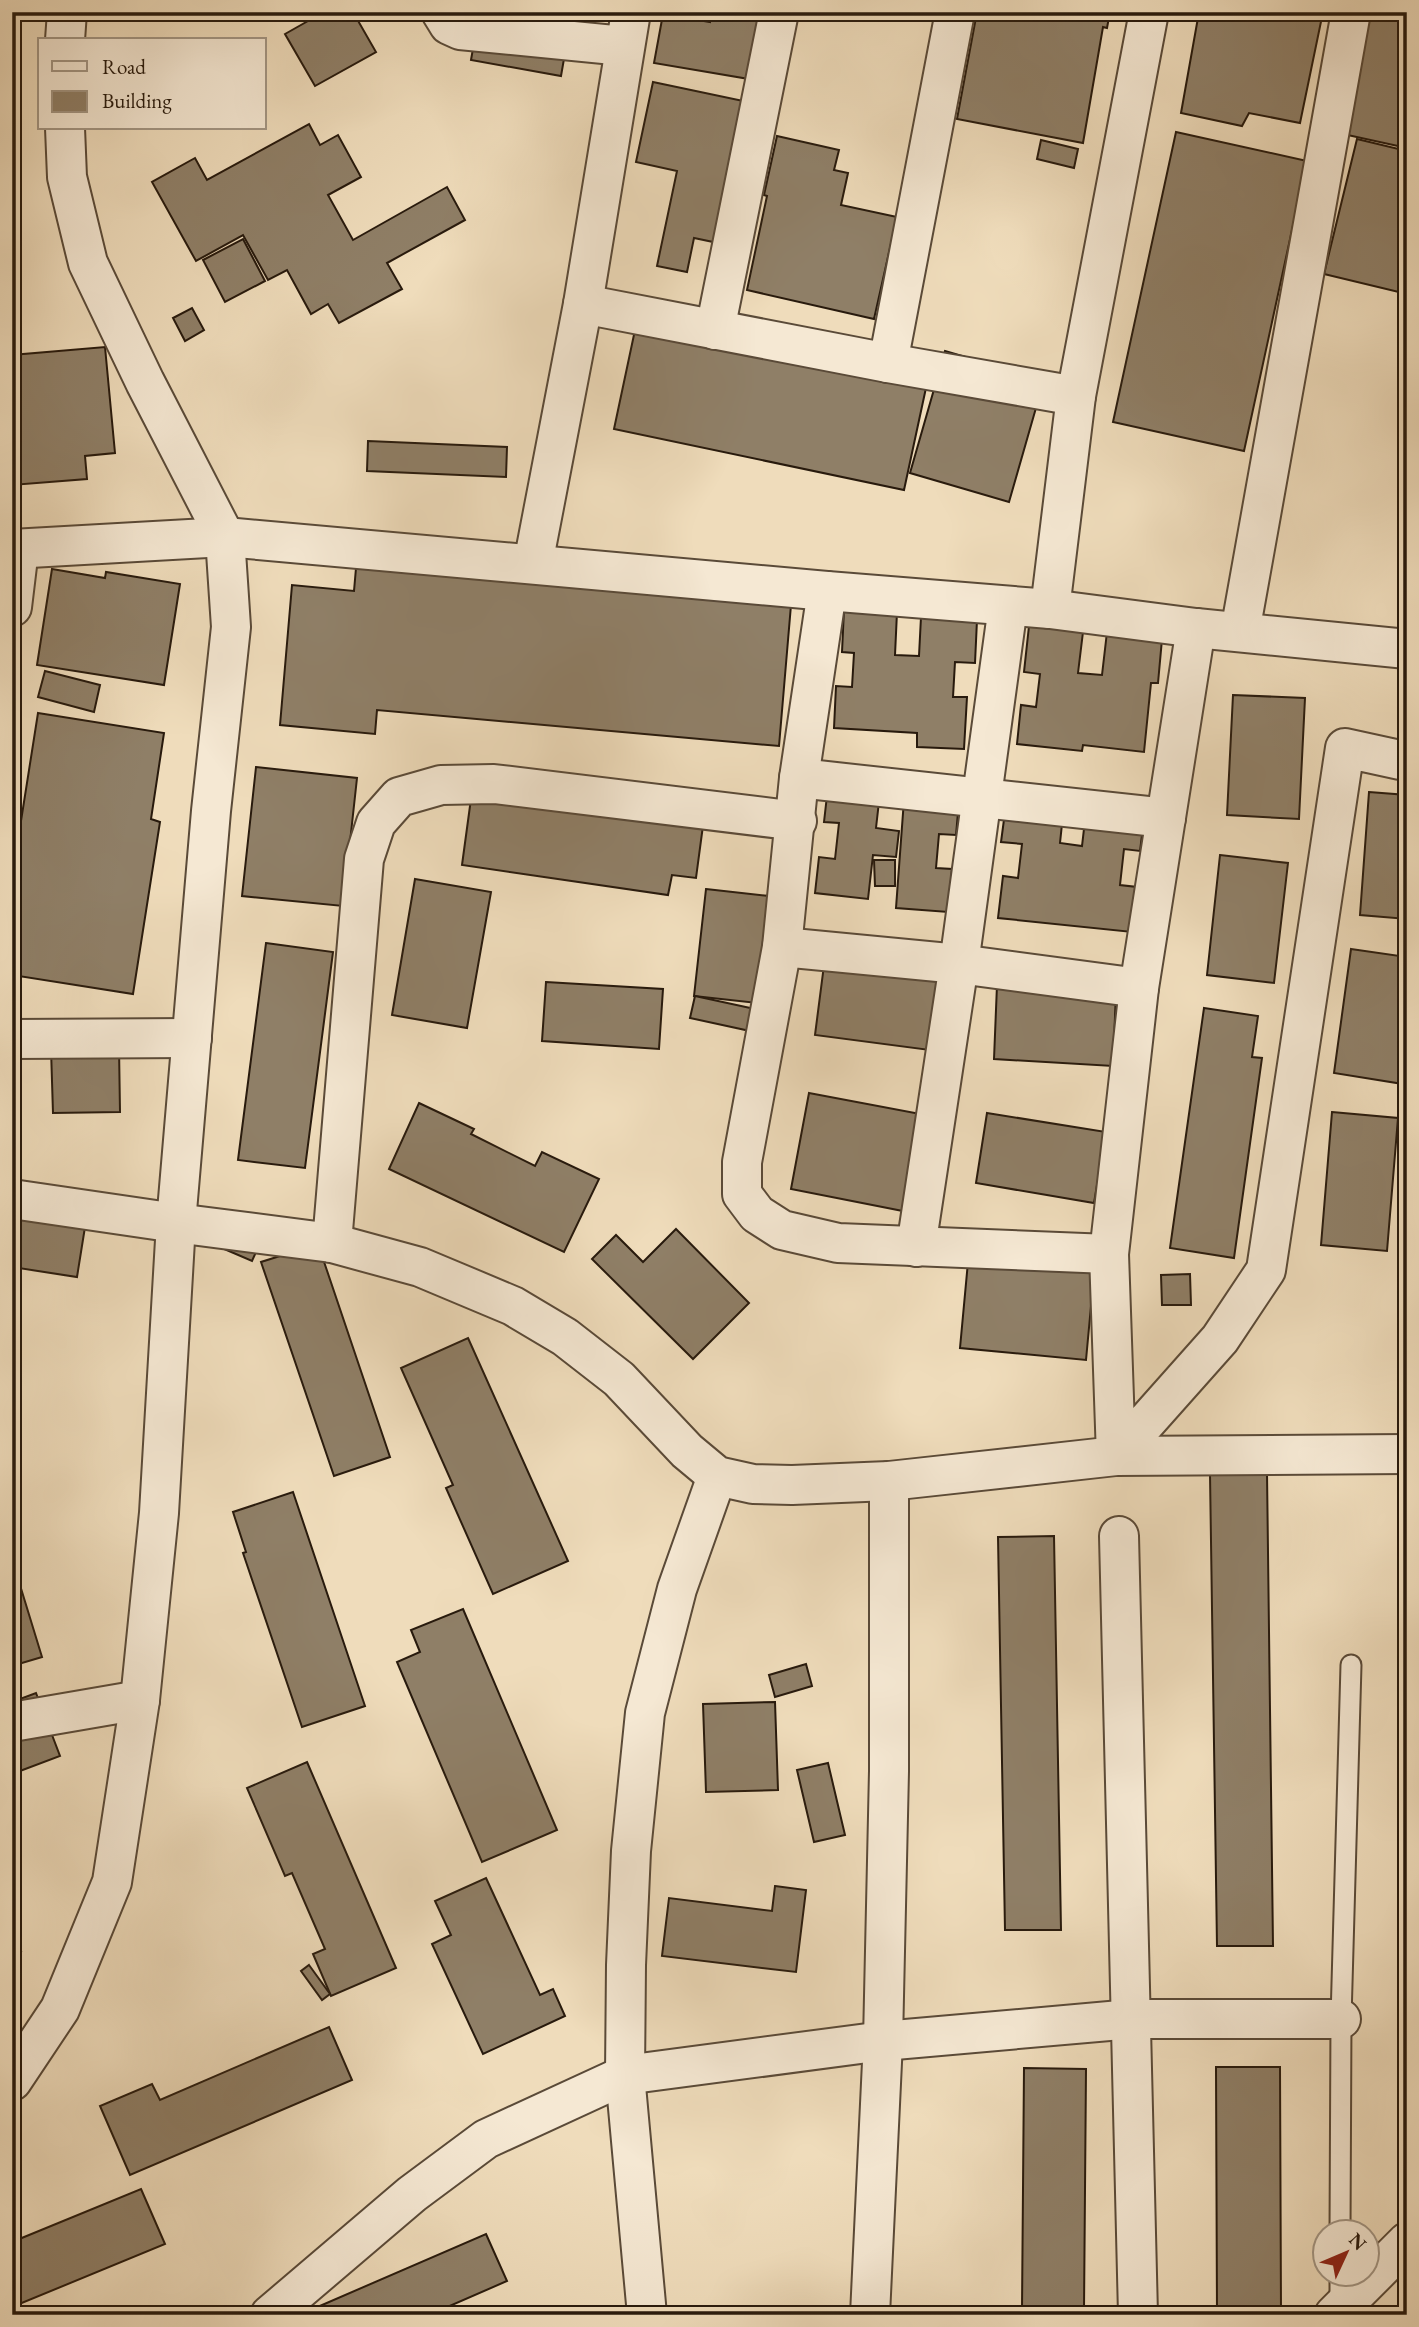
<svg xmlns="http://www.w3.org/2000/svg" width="1419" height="2327" font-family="'EB Garamond',serif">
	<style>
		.building { fill: #8f7f67; stroke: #281a0d; stroke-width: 2 }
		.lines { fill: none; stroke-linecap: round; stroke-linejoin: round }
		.service-casing { stroke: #5a4a38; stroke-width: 23 }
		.minor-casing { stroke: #5a4a38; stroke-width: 42 }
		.service { stroke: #f5e8d3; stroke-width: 19 }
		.minor { stroke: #f5e8d3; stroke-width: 38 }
	</style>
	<rect width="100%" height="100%" fill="#efdcbb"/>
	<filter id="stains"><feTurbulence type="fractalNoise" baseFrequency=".00286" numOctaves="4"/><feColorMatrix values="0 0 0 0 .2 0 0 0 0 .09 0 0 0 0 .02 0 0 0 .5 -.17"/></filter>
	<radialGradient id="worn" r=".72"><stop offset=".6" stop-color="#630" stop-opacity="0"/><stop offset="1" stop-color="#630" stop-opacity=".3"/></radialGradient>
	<!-- building -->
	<g class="building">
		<polygon points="12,12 26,12 27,18 12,19"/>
		<polygon points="324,12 353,12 376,52 315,86 285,34"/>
		<polygon points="711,12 761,12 749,79 654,63 663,14 710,22"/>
		<polygon points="977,12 1110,12 1107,28 1103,27 1083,143 957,119"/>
		<polygon points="1199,12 1323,12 1300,123 1249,113 1242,126 1181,113"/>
		<polygon points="1370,12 1407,12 1407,148 1343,134"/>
		<polygon points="478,20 568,36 561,76 471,60"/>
		<polygon points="653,82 748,102 718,243 694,238 687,272 657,266 677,171 636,162"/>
		<polygon points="309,124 320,145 338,135 361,177 328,195 353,240 447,187 465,220 387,263 402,289 339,323 328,304 311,314 287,270 268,280 243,235 196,261 152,182 195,158 207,180"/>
		<polygon points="1176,132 1307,161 1244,451 1113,422"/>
		<polygon points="777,136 839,150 834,170 848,173 841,205 897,217 874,319 747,290 767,196 764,195"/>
		<polygon points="1357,139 1407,151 1407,294 1324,274"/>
		<polygon points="1041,140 1078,149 1074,168 1037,159"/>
		<polygon points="12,162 17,162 15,198 12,197"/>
		<polygon points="243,239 265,281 225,302 203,260"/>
		<polygon points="642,297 932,360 904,490 614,429"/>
		<polygon points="192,308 204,330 185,341 173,318"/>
		<polygon points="105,347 115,453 85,456 87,479 12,485 12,355"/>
		<polygon points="945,351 1044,380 1009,502 910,473"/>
		<polygon points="368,441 507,447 506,477 367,471"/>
		<polygon points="356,568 791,605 779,746 377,710 375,734 280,725 292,585 354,591"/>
		<polygon points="52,569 105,578 106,572 180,584 164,685 37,665"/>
		<polygon points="844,609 897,612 895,655 919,656 921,617 977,620 975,663 955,662 953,697 967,697 964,749 917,747 917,733 834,728 836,686 852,687 854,653 842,652"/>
		<polygon points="1029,626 1083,632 1078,673 1102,675 1107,632 1162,639 1158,683 1151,683 1144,752 1083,745 1082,751 1017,744 1021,705 1036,707 1040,674 1024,672"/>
		<polygon points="45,671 100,685 94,712 38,697"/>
		<polygon points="1233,695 1305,698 1299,819 1227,815"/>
		<polygon points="38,713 164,733 151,819 160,822 133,994 12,975 12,878"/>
		<polygon points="256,767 357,778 343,906 242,896"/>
		<polygon points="829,778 881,784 876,828 899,831 896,857 873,855 868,899 815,893 819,857 835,859 839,823 824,822"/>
		<polygon points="473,784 704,818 696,878 672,875 668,895 462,865"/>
		<polygon points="905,786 960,790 956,835 939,834 936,868 952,869 948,912 896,908"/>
		<polygon points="1369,792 1407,795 1407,919 1360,915"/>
		<polygon points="1007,797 1064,805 1060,843 1082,846 1087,803 1145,810 1140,851 1124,849 1120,885 1137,887 1132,932 998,918 1003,876 1018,878 1022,844 1001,842"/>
		<polygon points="1220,855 1288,863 1274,983 1207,975"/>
		<polygon points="874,860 895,860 895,886 875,886"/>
		<polygon points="415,879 491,892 467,1028 392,1015"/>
		<polygon points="706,889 769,896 757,1003 694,996"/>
		<polygon points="266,943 333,952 305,1168 238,1160"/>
		<polygon points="1351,949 1407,957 1407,1061 1403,1084 1334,1073"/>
		<polygon points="824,965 947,981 937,1051 815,1035"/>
		<polygon points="546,982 663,989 659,1049 542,1041"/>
		<polygon points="997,985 1116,992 1113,1066 994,1059"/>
		<polygon points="695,996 755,1009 750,1031 690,1018"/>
		<polygon points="1204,1008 1258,1016 1252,1057 1262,1058 1234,1258 1170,1248"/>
		<polygon points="119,1047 120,1112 53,1113 51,1049"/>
		<polygon points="809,1093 931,1116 913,1213 791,1189"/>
		<polygon points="419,1103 474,1129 471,1134 535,1166 542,1152 599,1179 564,1252 389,1169"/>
		<polygon points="1332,1112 1398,1118 1387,1251 1321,1245"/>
		<polygon points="987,1113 1106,1132 1094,1203 976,1183"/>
		<polygon points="12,1215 85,1227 77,1277 12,1267"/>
		<polygon points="676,1229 749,1303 693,1359 592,1259 616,1235 643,1262"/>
		<polygon points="264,1234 252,1261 222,1248"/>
		<polygon points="318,1244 390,1457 334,1476 261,1262"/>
		<polygon points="969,1251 1095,1263 1086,1360 960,1348"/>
		<polygon points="1190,1274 1191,1305 1162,1305 1161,1275"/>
		<polygon points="468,1338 568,1561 493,1594 446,1488 453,1485 401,1368"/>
		<polygon points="1267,1473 1273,1946 1217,1946 1210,1474"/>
		<polygon points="293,1492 365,1706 302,1727 243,1553 246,1552 233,1512"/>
		<polygon points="1054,1536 1061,1930 1005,1930 998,1537"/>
		<polygon points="12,1559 42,1657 12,1666"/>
		<polygon points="463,1609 557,1830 482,1862 397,1662 420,1652 411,1630"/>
		<polygon points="806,1664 812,1686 775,1697 769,1675"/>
		<polygon points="36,1693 60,1756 12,1774 12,1702"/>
		<polygon points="775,1702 778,1790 706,1792 703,1704"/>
		<polygon points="307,1762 396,1968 331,1996 313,1954 325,1949 292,1873 285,1876 247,1788"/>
		<polygon points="828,1763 845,1835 814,1842 797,1770"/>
		<polygon points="486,1878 540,1995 553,1989 565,2016 483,2054 432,1944 451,1935 435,1901"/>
		<polygon points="775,1886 806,1890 796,1972 662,1956 669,1898 772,1911"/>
		<polygon points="12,1948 21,1952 12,1970"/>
		<polygon points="309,1965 330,1994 322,2000 301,1971"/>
		<polygon points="329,2027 352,2080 130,2175 100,2106 152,2084 160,2100"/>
		<polygon points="1216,2067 1280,2067 1281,2313 1217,2314"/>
		<polygon points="1024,2068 1086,2069 1084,2310 1022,2309"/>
		<polygon points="141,2189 165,2244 12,2307 12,2242"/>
		<polygon points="486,2234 507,2281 429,2315 299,2315"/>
	</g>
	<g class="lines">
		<!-- service casing -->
		<g class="service-casing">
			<g id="service">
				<polyline points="1340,2232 1341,2019 1351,1665"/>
				<polyline points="1340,2308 1340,2274"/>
			</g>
		</g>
		<!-- minor casing -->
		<g class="minor-casing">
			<g id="minor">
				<polyline points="441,12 449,25 460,30 624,46"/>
				<polyline points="65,40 67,12"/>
				<polyline points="583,304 888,363 1076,396"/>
				<polyline points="715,330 779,12"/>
				<polyline points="888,363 955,12"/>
				<polyline points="12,549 225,537 827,591 1050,609 1196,628 1407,649"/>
				<polyline points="533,564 583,304 631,12"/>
				<polyline points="827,591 799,778 782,947 742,1162 742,1194 757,1214 782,1230 838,1243 1109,1254"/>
				<polyline points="12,607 19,549"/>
				<polyline points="1050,609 1076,396 1149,12"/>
				<polyline points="1196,628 1139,988 1109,1254 1116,1456 1220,1339 1266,1270 1345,748 1400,760"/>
				<polyline points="1240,632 1351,12"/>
				<polyline points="799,778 1166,818"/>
				<polyline points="782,947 959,964 1139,988"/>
				<polyline points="12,1039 192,1038"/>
				<polyline points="12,1199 176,1223 332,1243 420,1267 513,1306 565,1337 619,1379 687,1451 717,1476 753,1484 792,1485 889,1481 1116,1456 1407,1454"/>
				<polyline points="332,1243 364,859 376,823 399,797 441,785 494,784 797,821"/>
				<polyline points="916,1247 959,964 1008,606"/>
				<polyline points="1119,1536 1138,2315"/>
				<polyline points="12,1722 140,1700"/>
				<polyline points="12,2081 60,2009 112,1882 140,1700 159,1513 176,1223 211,811 231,627 225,537 145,382 88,263 67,177 65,128"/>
				<polyline points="270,2315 412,2194 486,2139 625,2075 883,2041 1132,2019 1341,2019"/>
				<polyline points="647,2315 625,2075 626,1965 631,1851 645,1713 677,1589 717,1476"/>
				<polyline points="870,2315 883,2041 889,1771 889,1481"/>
				<polyline points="1334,2315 1407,2242"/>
			</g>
		</g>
		<!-- service -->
		<use href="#service" class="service"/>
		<!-- minor -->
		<use href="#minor" class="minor"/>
	</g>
	<!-- margin -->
	<rect width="1419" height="2327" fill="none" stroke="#efdcbb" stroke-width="42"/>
	<rect x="14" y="14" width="1391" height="2299" fill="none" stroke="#281a0d" stroke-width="3.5"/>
	<rect x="21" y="21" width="1377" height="2285" fill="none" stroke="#281a0d" stroke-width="2"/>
	<!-- legend -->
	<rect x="38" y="38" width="228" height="91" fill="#f5e8d3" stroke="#a39684" stroke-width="2"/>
	<rect x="52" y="61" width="35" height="10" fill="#f5e8d3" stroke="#a39684" stroke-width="2"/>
	<text x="102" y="74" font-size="21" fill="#281a0d">Road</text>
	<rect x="52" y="91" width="35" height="21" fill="#8f7f67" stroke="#a39684" stroke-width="2"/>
	<text x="102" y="108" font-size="21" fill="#281a0d">Building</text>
	<!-- north arrow -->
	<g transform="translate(1346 2253) rotate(46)"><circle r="33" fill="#f5e8d3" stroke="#a39684" stroke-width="2"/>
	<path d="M0-5L12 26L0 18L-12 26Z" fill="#8f2418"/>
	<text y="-10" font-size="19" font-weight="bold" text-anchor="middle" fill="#281a0d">N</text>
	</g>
	<rect width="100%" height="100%" filter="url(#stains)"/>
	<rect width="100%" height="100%" fill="url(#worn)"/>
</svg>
